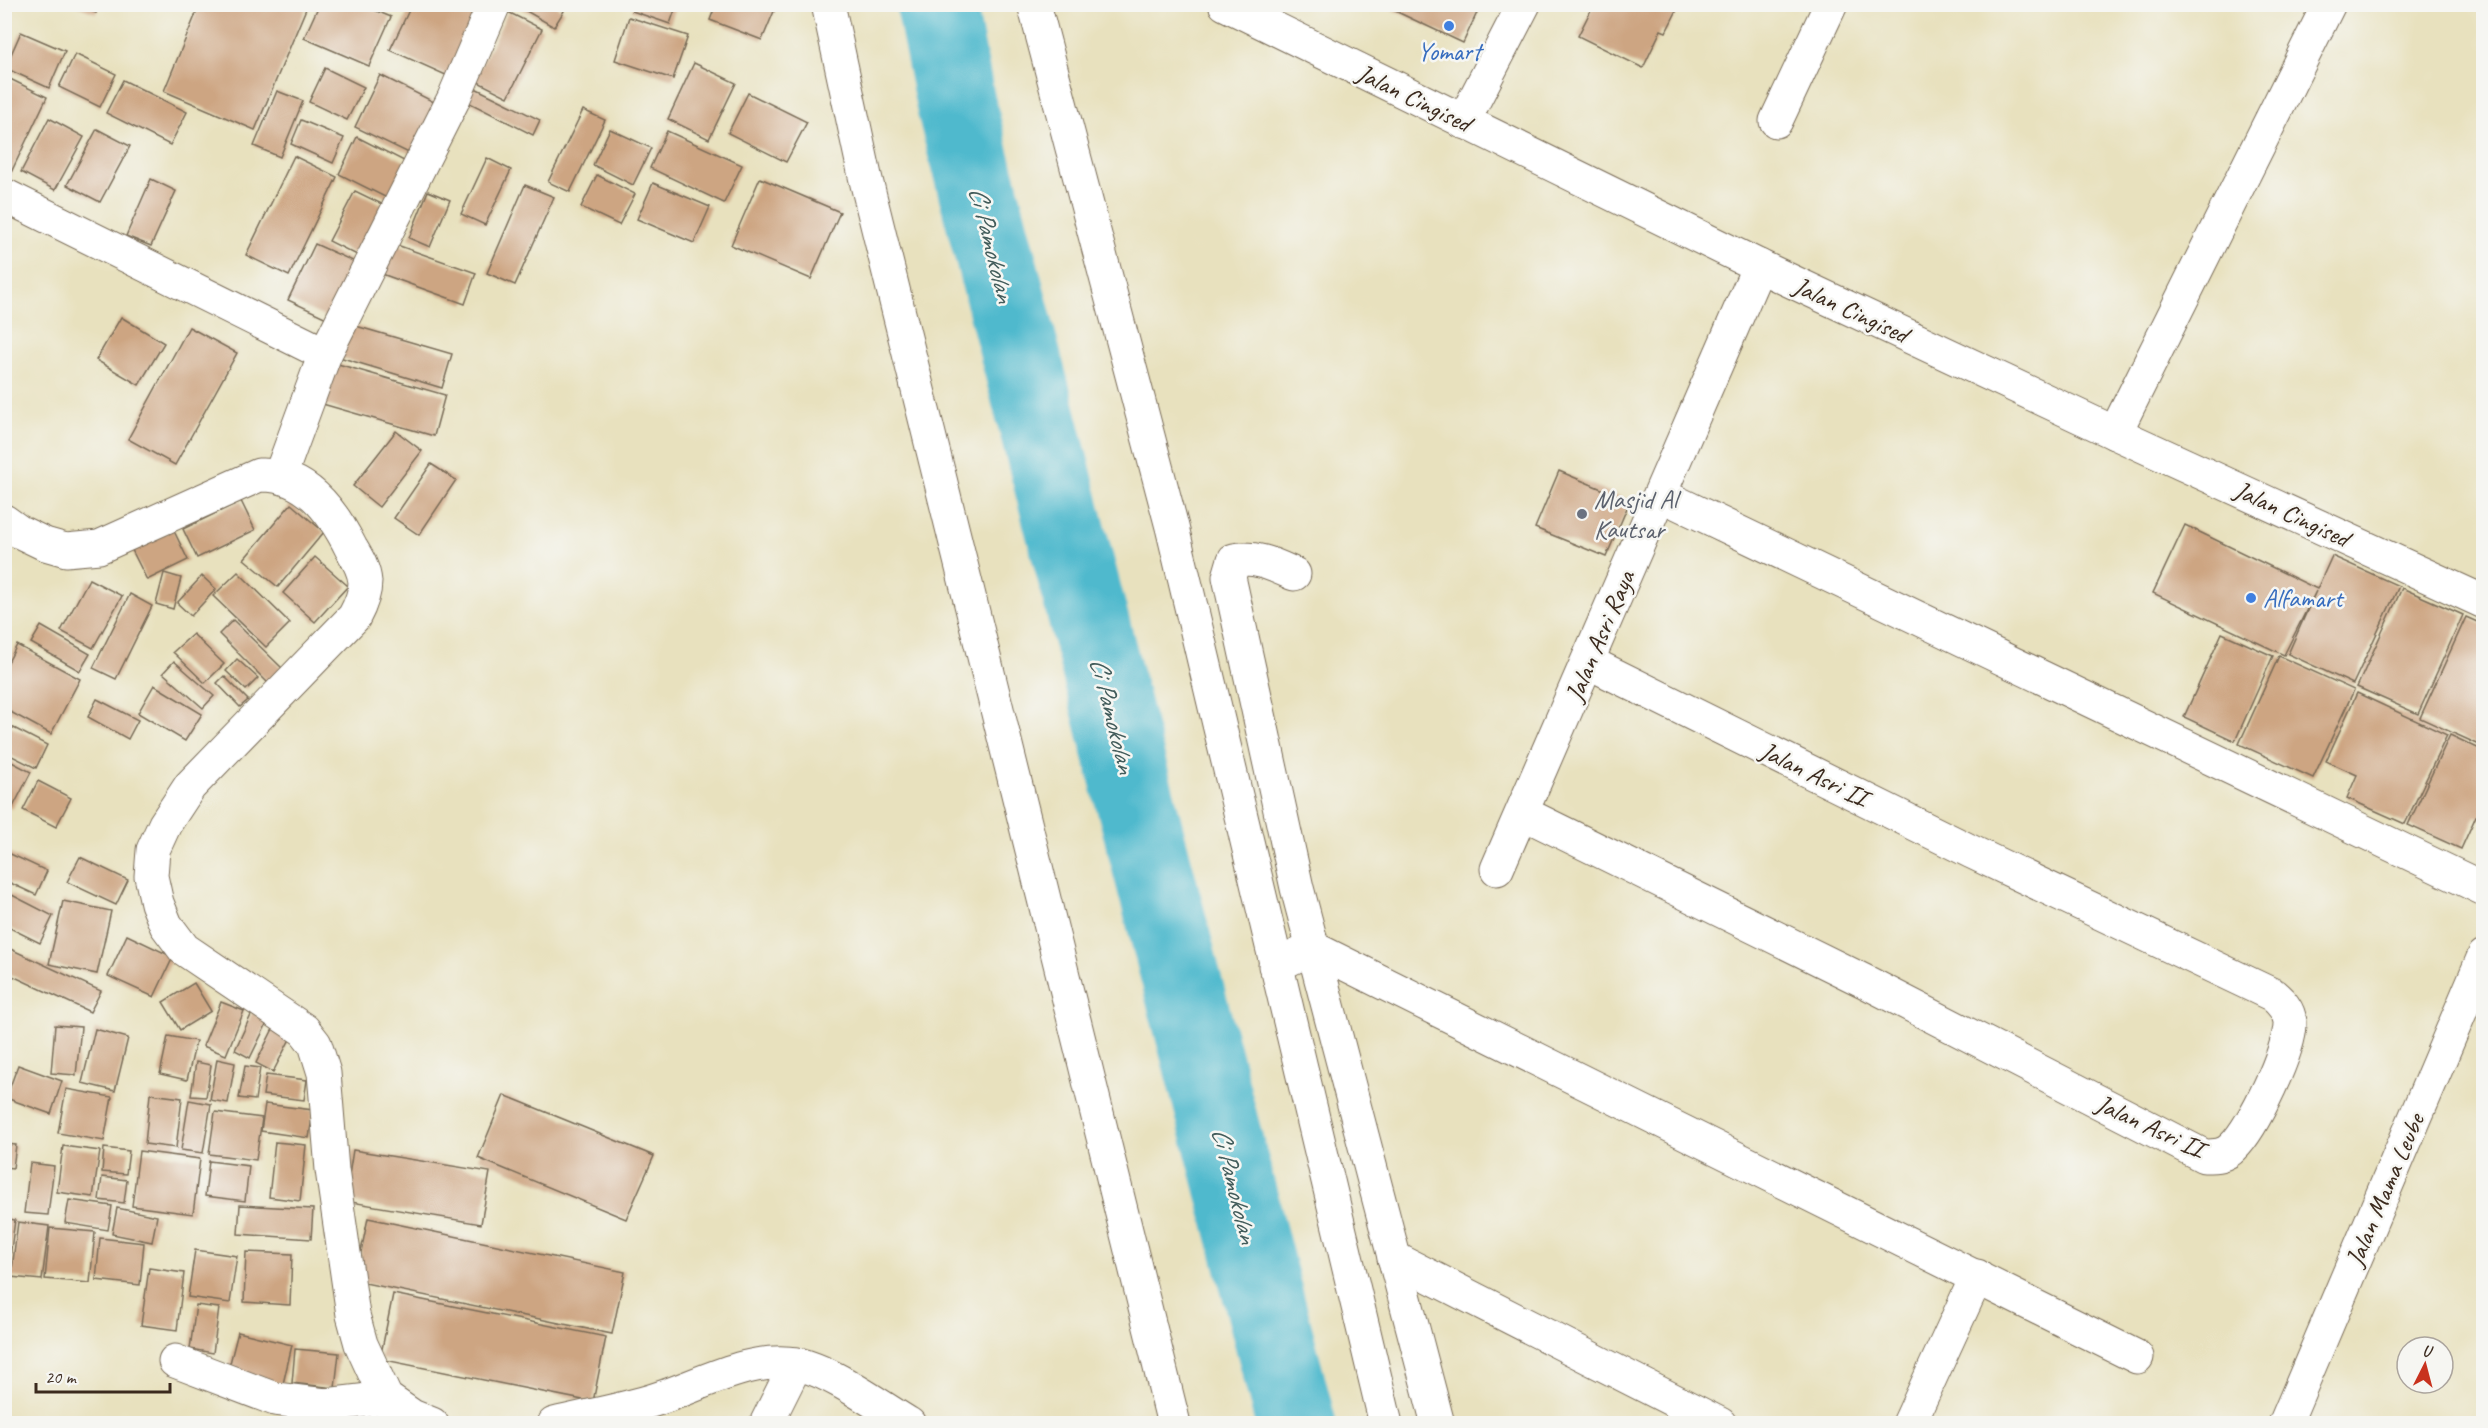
<svg xmlns="http://www.w3.org/2000/svg" width="2488" height="1428" font-family="Caveat,sans-serif">
	<style>
		.lines { fill: none; stroke-linecap: round; stroke-linejoin: round }
		.river { stroke: #50b9cd; stroke-width: 80 }
		.building { fill: #cda582 }
		.street-casing { stroke: #786a56; stroke-width: 35 }
		.secondary-casing { stroke: #786a56; stroke-width: 35 }
		.street { stroke: #fff; stroke-width: 33 }
		.secondary { stroke: #fff; stroke-width: 33 }
		.shop-dot { fill: #3f7fe0; stroke: #f6f6f2; stroke-width: 2 }
		.worship-dot { fill: #6b7280; stroke: #f6f6f2; stroke-width: 2 }
		.labels { text-anchor: middle; dominant-baseline: central; stroke-width: 5; stroke-linejoin: round; paint-order: stroke }
		.shop-label { font-size: 26px; fill: #366cbe; stroke: #f6f6f2 }
		.street-label { font-size: 26px; fill: #3b2a1e; stroke: #f6f6f2 }
		.worship-label { font-size: 26px; fill: #5b616d; stroke: #f6f6f2; text-anchor: start }
		.water-label { font-size: 27px; font-style: italic; fill: #425c5b; stroke: #f6f6f2 }
	</style>
	<rect width="100%" height="100%" fill="#f6f6f2"/>
	<filter id="ink" filterUnits="userSpaceOnUse"><feTurbulence type="fractalNoise" baseFrequency=".0167" numOctaves="2"/><feDisplacementMap in="SourceGraphic" scale="12" xChannelSelector="R" yChannelSelector="G"/><feConvolveMatrix kernelMatrix="1 2 1 2 8 2 1 2 1" color-interpolation-filters="sRGB"/></filter>
	<filter id="wash" filterUnits="userSpaceOnUse"><feTurbulence type="fractalNoise" baseFrequency=".008" numOctaves="4" result="noise"/><feDisplacementMap in="SourceGraphic" scale="24" xChannelSelector="R" yChannelSelector="G"/><feGaussianBlur stdDeviation="1.35" result="paint"/><feColorMatrix in="noise" values="0 0 0 0 0 0 0 0 0 0 0 0 0 0 0 0 0 1.4 0 .05"/><feComposite in="paint" operator="in"/></filter>
	<g filter="url(#wash)">
		<rect width="100%" height="100%" fill="#e8e1be"/>
		<g class="lines">
			<!-- river -->
			<polyline class="river" points="936,4 956,105 1296,1424"/>
		</g>
		<g id="blocks">
			<!-- building -->
			<g class="building">
				<polygon points="72,4 99,4 96,13"/>
				<polygon points="200,4 308,4 255,130 164,91"/>
				<polygon points="412,4 480,4 448,76 390,50"/>
				<polygon points="514,4 553,4 564,11 554,27"/>
				<polygon points="634,4 677,4 670,24 632,11"/>
				<polygon points="716,4 777,4 762,40 710,20"/>
				<polygon points="1393,4 1481,4 1463,43 1391,9"/>
				<polygon points="1594,4 1680,4 1666,32 1661,30 1643,68 1578,36"/>
				<polygon points="319,5 362,5 391,17 369,66 304,38"/>
				<polygon points="508,12 542,29 508,97 474,80"/>
				<polygon points="629,17 688,36 673,79 615,60"/>
				<polygon points="21,32 65,51 49,88 5,68"/>
				<polygon points="75,54 116,74 100,107 59,87"/>
				<polygon points="694,63 736,83 709,139 668,119"/>
				<polygon points="325,68 364,87 347,120 309,102"/>
				<polygon points="380,75 442,106 417,157 355,127"/>
				<polygon points="4,76 47,97 7,181 4,179"/>
				<polygon points="123,80 187,112 170,145 106,113"/>
				<polygon points="471,86 540,120 533,135 464,100"/>
				<polygon points="277,91 303,101 280,157 254,146"/>
				<polygon points="748,93 807,122 786,162 728,133"/>
				<polygon points="583,110 605,120 570,192 548,182"/>
				<polygon points="49,118 84,137 55,190 21,172"/>
				<polygon points="301,120 344,138 333,163 291,144"/>
				<polygon points="97,129 130,146 100,202 67,185"/>
				<polygon points="610,129 651,148 633,185 593,165"/>
				<polygon points="667,131 742,165 724,203 650,168"/>
				<polygon points="357,137 410,164 391,200 339,174"/>
				<polygon points="294,156 337,177 289,276 246,255"/>
				<polygon points="487,158 511,170 485,225 461,214"/>
				<polygon points="597,175 635,194 619,225 581,207"/>
				<polygon points="760,178 840,212 811,279 731,245"/>
				<polygon points="151,179 176,191 151,246 126,236"/>
				<polygon points="653,183 710,207 694,243 637,219"/>
				<polygon points="525,185 554,197 515,285 487,273"/>
				<polygon points="355,191 386,206 361,257 329,241"/>
				<polygon points="428,191 450,200 430,247 409,238"/>
				<polygon points="315,244 362,265 335,322 288,300"/>
				<polygon points="394,244 476,273 465,304 382,274"/>
				<polygon points="121,317 164,343 139,385 96,360"/>
				<polygon points="349,324 452,354 442,388 339,357"/>
				<polygon points="189,327 237,353 175,465 128,439"/>
				<polygon points="331,362 445,395 434,436 319,403"/>
				<polygon points="396,431 422,451 379,507 353,486"/>
				<polygon points="431,464 456,480 419,535 394,518"/>
				<polygon points="1559,471 1630,501 1606,557 1535,528"/>
				<polygon points="241,501 255,530 197,558 183,529"/>
				<polygon points="291,504 324,532 278,587 244,559"/>
				<polygon points="2185,525 2317,589 2332,556 2399,586 2353,684 2288,654 2316,591 2284,655 2153,593"/>
				<polygon points="173,529 188,560 147,580 132,550"/>
				<polygon points="315,557 348,586 315,622 283,593"/>
				<polygon points="238,572 290,623 266,647 213,596"/>
				<polygon points="164,573 181,578 173,609 156,604"/>
				<polygon points="202,576 216,589 191,616 177,603"/>
				<polygon points="89,579 122,596 93,648 61,631"/>
				<polygon points="2402,588 2463,615 2418,714 2357,687"/>
				<polygon points="130,594 152,606 116,679 93,668"/>
				<polygon points="2466,617 2484,625 2484,747 2420,718"/>
				<polygon points="233,620 285,671 270,685 219,634"/>
				<polygon points="41,626 90,654 80,671 31,643"/>
				<polygon points="2222,633 2273,656 2235,741 2184,717"/>
				<polygon points="193,634 224,664 205,683 173,652"/>
				<polygon points="17,645 80,679 51,734 5,709 5,668"/>
				<polygon points="2279,656 2354,690 2313,778 2239,744"/>
				<polygon points="237,659 258,678 246,690 226,671"/>
				<polygon points="174,661 214,696 203,708 163,673"/>
				<polygon points="224,676 248,700 240,707 217,683"/>
				<polygon points="154,685 202,714 185,741 138,713"/>
				<polygon points="2357,693 2447,735 2405,824 2347,798 2357,775 2326,761"/>
				<polygon points="97,699 138,720 128,739 88,717"/>
				<polygon points="4,723 47,745 36,768 4,752"/>
				<polygon points="2450,735 2484,751 2484,819 2476,816 2461,849 2408,825"/>
				<polygon points="4,758 31,772 12,809 4,805"/>
				<polygon points="38,781 71,798 56,827 23,810"/>
				<polygon points="4,851 47,871 36,895 4,880"/>
				<polygon points="80,857 128,880 116,905 67,882"/>
				<polygon points="10,894 53,916 40,943 4,925 4,905"/>
				<polygon points="63,901 111,911 97,974 49,964"/>
				<polygon points="127,935 173,957 154,997 108,976"/>
				<polygon points="4,946 101,991 90,1012 4,972"/>
				<polygon points="194,983 211,1011 180,1030 163,1002"/>
				<polygon points="221,1002 244,1011 226,1055 203,1046"/>
				<polygon points="252,1013 268,1021 250,1058 235,1050"/>
				<polygon points="55,1025 81,1027 76,1075 51,1073"/>
				<polygon points="95,1029 128,1038 115,1091 82,1083"/>
				<polygon points="273,1029 291,1037 273,1072 256,1063"/>
				<polygon points="168,1036 196,1041 187,1080 160,1074"/>
				<polygon points="217,1059 235,1063 228,1103 210,1100"/>
				<polygon points="196,1062 211,1065 206,1097 191,1096"/>
				<polygon points="18,1065 62,1081 51,1114 6,1098"/>
				<polygon points="245,1066 260,1068 255,1100 239,1098"/>
				<polygon points="266,1075 307,1080 304,1100 263,1095"/>
				<polygon points="66,1089 112,1097 104,1141 58,1133"/>
				<polygon points="150,1094 182,1098 176,1148 145,1144"/>
				<polygon points="504,1095 654,1156 626,1219 478,1158"/>
				<polygon points="189,1100 211,1104 203,1153 181,1150"/>
				<polygon points="265,1104 313,1110 309,1138 261,1131"/>
				<polygon points="215,1112 262,1118 256,1160 209,1154"/>
				<polygon points="275,1142 306,1145 300,1201 269,1197"/>
				<polygon points="4,1144 16,1145 13,1168 4,1167"/>
				<polygon points="63,1146 100,1151 93,1197 57,1192"/>
				<polygon points="104,1148 129,1151 126,1174 102,1172"/>
				<polygon points="353,1150 490,1172 481,1224 345,1201"/>
				<polygon points="139,1151 200,1159 193,1214 132,1206"/>
				<polygon points="209,1161 249,1166 245,1201 205,1196"/>
				<polygon points="30,1163 54,1166 48,1215 24,1213"/>
				<polygon points="102,1177 127,1180 124,1203 99,1200"/>
				<polygon points="69,1200 112,1206 108,1230 65,1223"/>
				<polygon points="240,1205 313,1209 311,1239 238,1234"/>
				<polygon points="117,1208 157,1216 152,1242 112,1234"/>
				<polygon points="4,1218 15,1220 8,1271 4,1271"/>
				<polygon points="368,1218 625,1272 612,1334 355,1281"/>
				<polygon points="18,1222 49,1226 42,1280 11,1277"/>
				<polygon points="50,1228 95,1232 90,1283 45,1279"/>
				<polygon points="100,1238 144,1243 140,1285 96,1280"/>
				<polygon points="195,1250 237,1256 230,1303 188,1297"/>
				<polygon points="246,1252 292,1254 290,1305 244,1302"/>
				<polygon points="149,1268 184,1273 177,1330 141,1325"/>
				<polygon points="393,1294 606,1337 593,1402 380,1359"/>
				<polygon points="196,1305 219,1308 213,1353 190,1349"/>
				<polygon points="238,1332 292,1345 283,1384 228,1371"/>
				<polygon points="295,1349 339,1353 335,1388 292,1383"/>
			</g>
		</g>
	</g>
	<g filter="url(#ink)">
		<use href="#blocks" fill-opacity="0" stroke="#786a56" stroke-width="1.5"/>
		<g class="lines">
			<!-- street casing -->
			<g class="street-casing">
				<g id="street">
					<polyline points="828,4 865,176 1174,1424"/>
					<polyline points="1034,4 1172,527 1386,1424"/>
					<polyline points="1776,121 1831,4"/>
					<polyline points="1463,122 1524,4"/>
					<polyline points="4,195 325,354"/>
					<polyline points="2115,433 2329,4"/>
					<polyline points="280,476 325,354 453,100 494,4"/>
					<polyline points="1661,495 2484,889"/>
					<path d="M4,521L18,531L45,544L66,550L99,547L259,475C305,473 332,510 351,548C357,558 364,569 365,582C365,595 360,606 354,617L190,786L165,824L153,850L151,876L157,903L166,925L184,949L304,1030L315,1044L324,1073L332,1170L353,1315L361,1344L386,1398L412,1416L432,1424"/>
					<path d="M1294,574C1274,565 1256,556 1234,560L1229,577L1297,888L1438,1424"/>
					<path d="M1523,813L1866,982L2204,1156C2215,1156 2225,1156 2233,1147C2253,1128 2291,1049 2290,1022C2289,1010 2281,1002 2273,995L1972,852L1588,662"/>
					<polyline points="1497,869 1759,266"/>
					<polyline points="1275,966 1313,948 2137,1357"/>
					<polyline points="1394,1258 1720,1424"/>
					<polyline points="175,1361 275,1399 326,1405 386,1398"/>
					<path d="M554,1424C588,1416 623,1410 657,1399C701,1385 749,1356 797,1364C830,1370 879,1406 909,1424"/>
					<polyline points="766,1424 796,1364"/>
					<polyline points="1909,1424 1977,1276"/>
					<polyline points="2285,1424 2484,956"/>
				</g>
			</g>
			<!-- secondary casing -->
			<g class="secondary-casing">
				<polyline id="secondary" points="1225,4 1759,266 2115,433 2484,602"/>
			</g>
			<!-- street -->
			<use href="#street" class="street"/>
			<!-- secondary -->
			<use href="#secondary" class="secondary"/>
		</g>
	</g>
	<!-- markers -->
	<g class="shop-dot">
		<circle cx="1449" cy="26" r="6"/>
		<circle cx="2251" cy="598" r="6"/>
	</g>
	<circle class="worship-dot" cx="1582" cy="514" r="6"/>
	<g class="labels">
		<!-- shop labels -->
		<g class="shop-label">
			<text x="1449" y="51">Yomart</text>
			<text x="2263" y="598" text-anchor="start">Alfamart</text>
		</g>
		<!-- street labels -->
		<g class="street-label">
			<text transform="translate(1414 98) rotate(26)">Jalan Cingised</text>
			<text transform="translate(1851 310) rotate(25)">Jalan Cingised</text>
			<text transform="translate(2292 514) rotate(25)">Jalan Cingised</text>
			<text transform="translate(1600 636) rotate(-67)">Jalan Asri Raya</text>
			<text transform="translate(1814 774) rotate(26)">Jalan Asri II</text>
			<text transform="translate(2150 1126) rotate(25)">Jalan Asri II</text>
			<text transform="translate(2385 1190) rotate(-67)">Jalan Mama Leube</text>
		</g>
		<!-- worship labels -->
		<g class="worship-label">
			<text x="1594" y="499">Masjid Al<tspan x="1594" dy="30">Kautsar</tspan></text>
		</g>
		<!-- water labels -->
		<g class="water-label">
			<text transform="translate(992 244) rotate(76)">Ci Pamokolan</text>
			<text transform="translate(1113 715) rotate(76)">Ci Pamokolan</text>
			<text transform="translate(1235 1185) rotate(76)">Ci Pamokolan</text>
		</g>
	</g>
	<!-- margin -->
	<rect width="2488" height="1428" fill="none" stroke="#f6f6f2" stroke-width="24"/>
	<!-- north arrow -->
	<g transform="translate(2425 1365) rotate(6)"><circle r="28" fill="#f6f6f2" stroke="#aba49d" stroke-width="1.5"/>
	<path d="M0-4.5L10 22L0 15L-10 22Z" fill="#c8321e"/>
	<text y="-9" font-size="16" font-weight="bold" text-anchor="middle" fill="#3b2a1e">U</text>
	</g>
	<!-- scale -->
	<path d="M36 1383v9h134v-9" fill="none" stroke="#3b2a1e" stroke-width="3"/>
	<text x="45" y="1383" font-size="18" fill="#3b2a1e" stroke="#f6f6f2" stroke-width="4.5" paint-order="stroke">20 m</text>
</svg>
